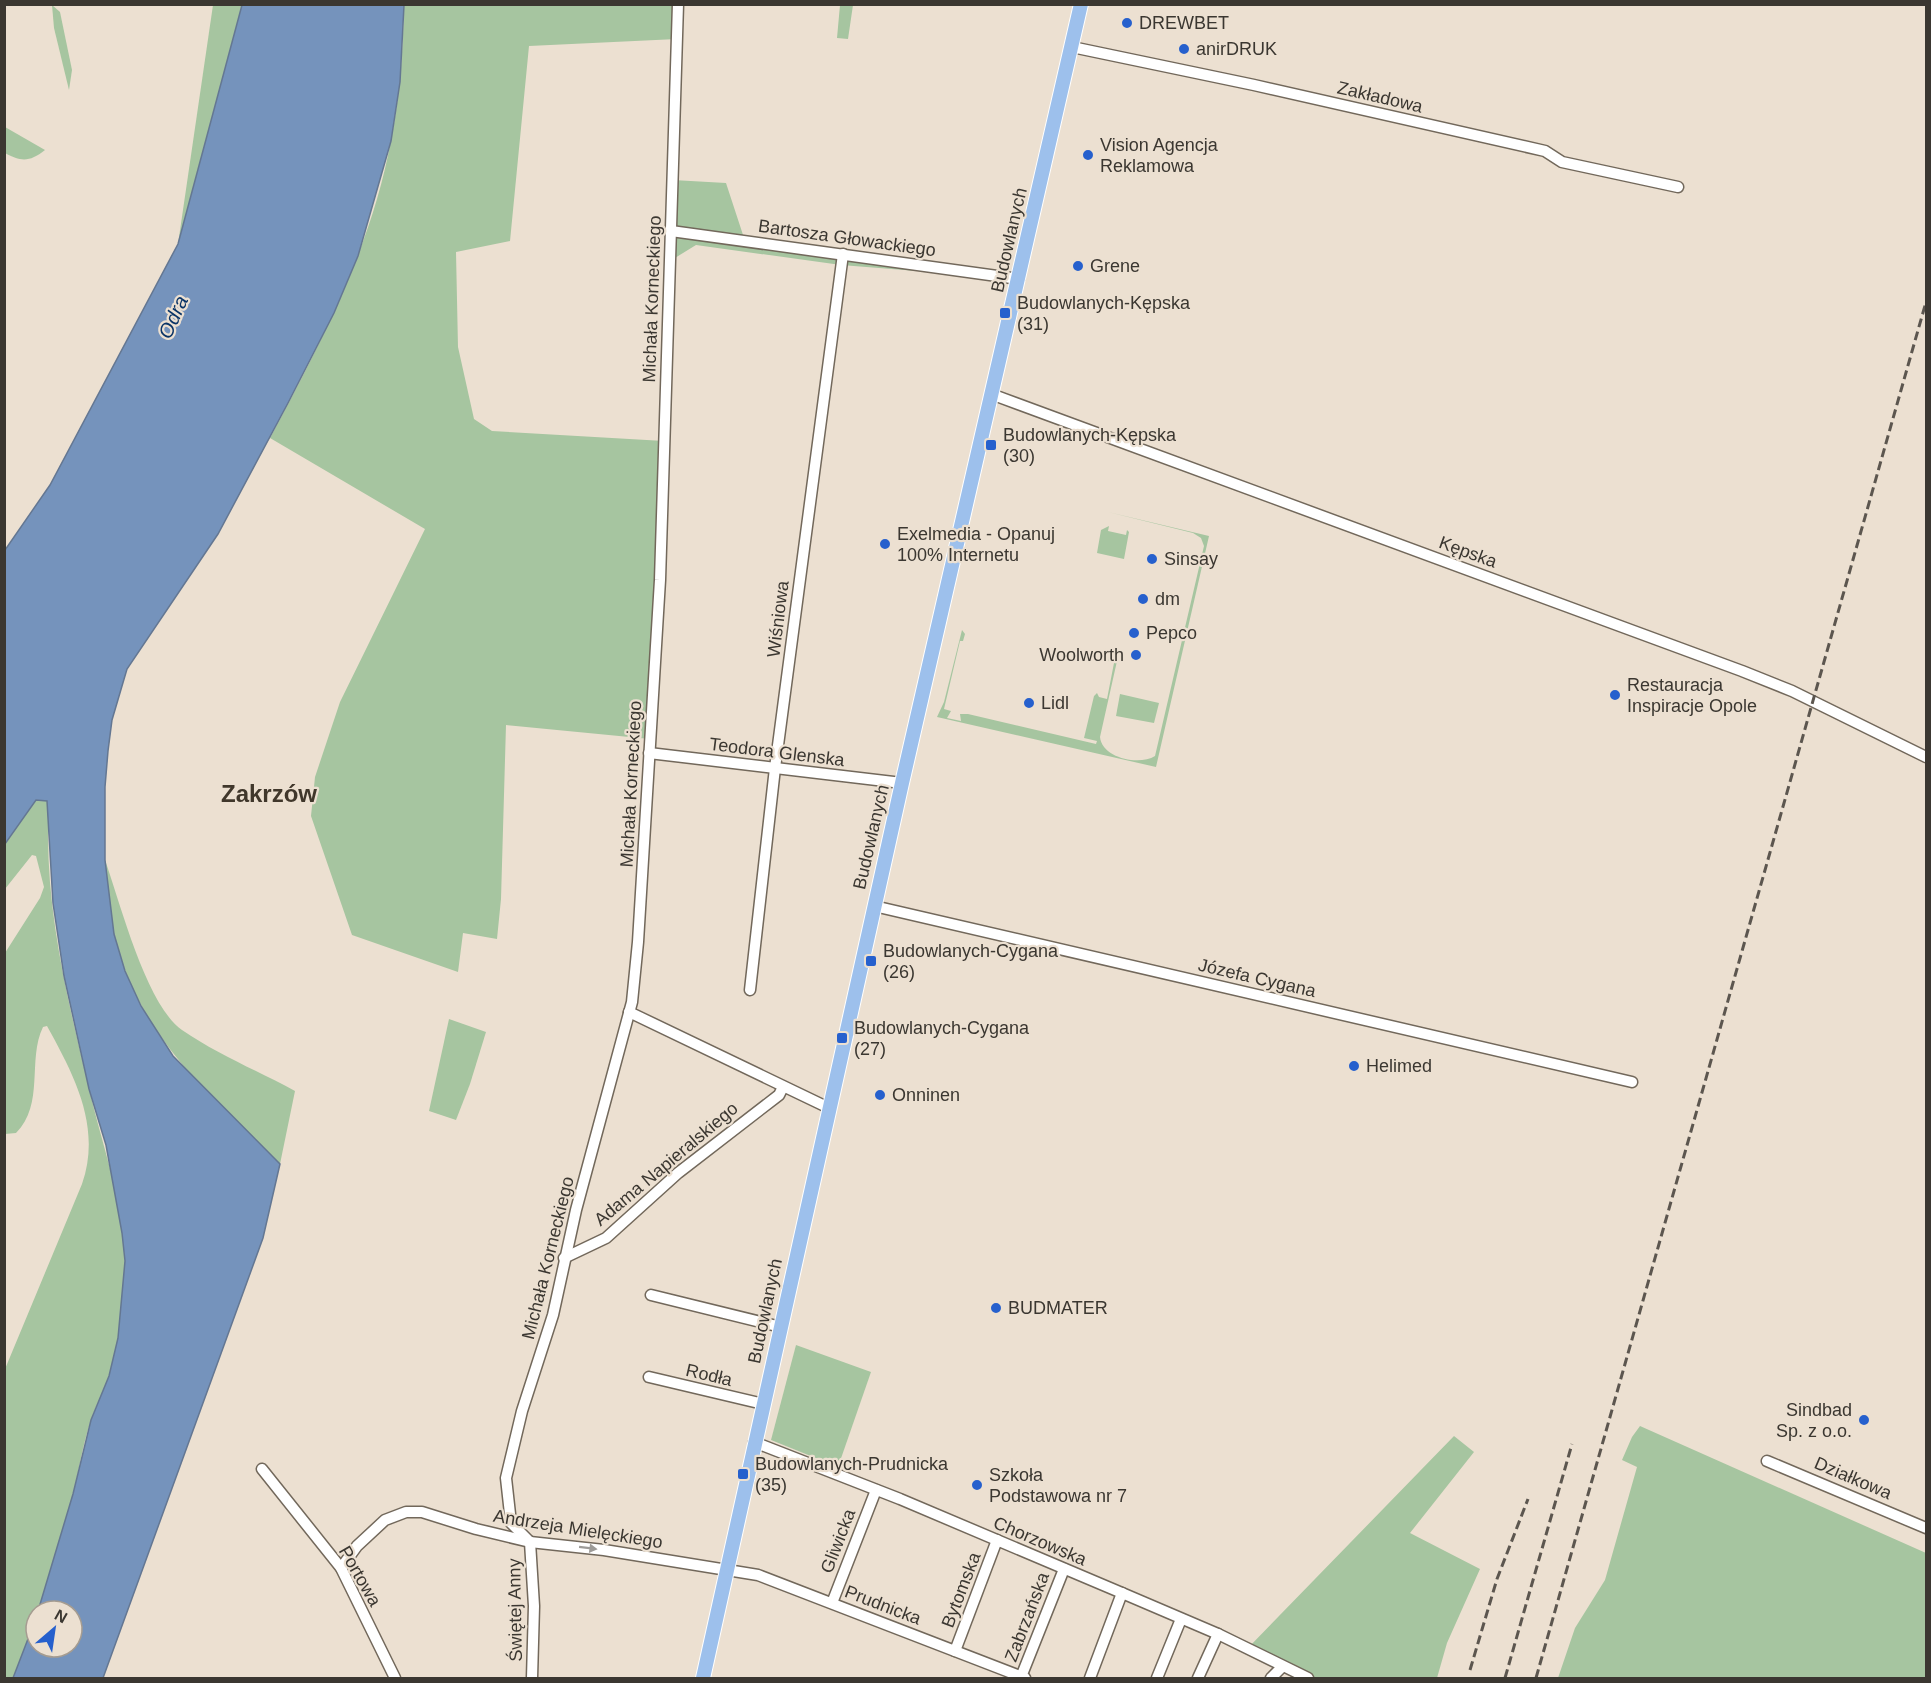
<svg xmlns="http://www.w3.org/2000/svg" width="1931" height="1683" font-family="Arial,sans-serif">
	<style>
		.green { fill: #a6c5a0 }
		.water { fill: #7593bc; stroke: #647792; stroke-width: 1.5 }
		.lines { fill: none; stroke-linecap: round; stroke-linejoin: round }
		.minor-casing { stroke: #72685b; stroke-width: 13 }
		.major-casing { stroke: #fff; stroke-width: 16 }
		.minor { stroke: #fff; stroke-width: 10 }
		.major { stroke: #9dc0ec; stroke-width: 14 }
		.rail { stroke: #5c564f; stroke-width: 3; stroke-dasharray: 9 4.5; stroke-linecap: butt }
		.oneway { fill: #9d9b98 }
		.poi-dot { fill: #2660cd; stroke: #ece0d1; stroke-width: 2 }
		.labels { text-anchor: middle; dominant-baseline: central; stroke-width: 4.5; stroke-linejoin: round; paint-order: stroke }
		.poi-label { font-size: 18px; fill: #3b3731; stroke: #ece0d1; text-anchor: start }
		.street-label { font-size: 18px; fill: #3b3731; stroke: #ece0d1 }
		.water-label { font-size: 20px; font-style: italic; fill: #0a3467; stroke: #ece0d1 }
		.district-label { font-size: 24px; font-weight: bold; fill: #40372b; stroke: #ece0d1 }
	</style>
	<rect width="100%" height="100%" fill="#ece0d1"/>
	<!-- green -->
	<g class="green">
		<polygon points="52,5 60,12 72,70 69,90 54,28"/>
		<polygon points="213,5 242,5 178,244"/>
		<path d="M404,5H678L677,39L529,46L510,241L456,252L458,347L474,419L492,431L664,441L650,739L506,725L501,899L497,939L463,933L458,972L352,935L311,816L315,777L340,702L425,529L270,438C320,344 372,246 391,140C400,95 403,50 404,5Z"/>
		<polygon points="840,5 853,5 848,39 837,38"/>
		<path d="M5,127L45,150C30,162 21,162 5,153Z"/>
		<polygon points="673,180 726,183 745,241 1019,279 841,265 696,245 670,261"/>
		<path d="M1108,512L1209,536L1156,767L937,717L944,702L962,630L965,634L963,641H960L944,709L951,711L947,718L961,721L960,714H968L1096,744L1097,741L1084,738L1094,696L1097,693L1099,697L1107,699L1114,663L1106,660L1112,653L1117,657V661L1100,737C1102,758 1139,766 1155,756L1204,546L1201,538L1193,533Z"/>
		<polygon points="1109,526 1108,531 1126,535 1127,530 1129,532 1124,559 1097,553 1101,530"/>
		<polygon points="1120,694 1159,703 1154,723 1116,716"/>
		<path d="M42,799L47,801L49,806C43,901 67,997 89,1088C102,1146 124,1202 125,1262C126,1299 120,1338 110,1374C105,1390 96,1404 91,1420C81,1449 78,1480 69,1509C64,1525 44,1605 36,1611L34,1626L13,1678H4L5,1369L82,1184C102,1127 74,1075 47,1026L43,1027C27,1060 45,1104 16,1133L5,1134V953L40,898L44,887L36,856L32,855L5,889L4,844L36,800Z"/>
		<path d="M105,860C120,902 146,1005 182,1030C217,1054 258,1071 295,1091L280,1164C211,1098 135,1031 114,933C109,909 108,884 105,860Z"/>
		<polygon points="449,1019 486,1032 470,1084 456,1120 429,1111"/>
		<polygon points="796,1345 871,1372 838,1467 771,1440"/>
		<polygon points="1640,1426 1926,1553 1926,1678 1558,1678 1575,1628 1605,1580 1637,1467 1622,1460 1632,1437"/>
		<polygon points="1454,1436 1474,1452 1410,1533 1480,1569 1447,1643 1437,1678 1308,1678 1247,1649"/>
	</g>
	<!-- water -->
	<polygon class="water" points="242,5 404,5 400,82 391,141 358,256 334,313 288,403 218,534 127,669 112,720 108,751 105,787 105,860 114,934 125,971 141,1006 173,1056 280,1164 263,1238 103,1678 13,1678 36,1618 36,1647 72,1647 72,1611 38,1611 73,1494 91,1420 109,1376 118,1338 125,1261 122,1233 106,1145 89,1089 64,976 53,903 47,801 36,800 5,844 5,550 50,485 178,244"/>
	<g class="lines">
		<!-- minor casing -->
		<g class="minor-casing">
			<g id="minor">
				<polyline points="1072,47 1254,85 1545,151 1562,162 1678,187"/>
				<polyline points="671,231 1019,279"/>
				<polyline points="991,394 1742,671 1792,691 1926,757"/>
				<polyline points="649,753 902,783"/>
				<polyline points="874,906 1632,1082"/>
				<polyline points="750,990 775,768 843,254"/>
				<polyline points="629,1012 829,1108"/>
				<polyline points="564,1258 606,1238 678,1173 779,1095 783,1087"/>
				<polyline points="651,1295 781,1327"/>
				<polyline points="649,1377 763,1404"/>
				<polyline points="754,1442 900,1499 1122,1593 1218,1634 1308,1678"/>
				<polyline points="1767,1461 1926,1528"/>
				<polyline points="262,1469 341,1568 395,1678"/>
				<polyline points="530,1542 511,1523 506,1478 522,1411 553,1315 576,1210 632,1002 638,942 660,580 678,4"/>
				<polyline points="530,1542 534,1606 532,1678"/>
				<polyline points="341,1568 357,1546 385,1520 406,1512 422,1512 476,1529 530,1542 604,1550 758,1575 1025,1678"/>
				<polyline points="832,1603 876,1490"/>
				<polyline points="955,1651 997,1540"/>
				<polyline points="1021,1677 1064,1569"/>
				<polyline points="1090,1678 1122,1593"/>
				<polyline points="1157,1678 1181,1619"/>
				<polyline points="1198,1678 1218,1634"/>
				<polyline points="1271,1678 1282,1667"/>
			</g>
		</g>
		<!-- major casing -->
		<g class="major-casing">
			<polyline id="major" points="703,1678 902,783 1081,4"/>
		</g>
		<!-- minor -->
		<use href="#minor" class="minor"/>
		<!-- major -->
		<use href="#major" class="major"/>
		<!-- rail -->
		<g class="rail">
			<polyline points="1470,1670 1497,1579 1528,1499"/>
			<polyline points="1505,1678 1572,1444"/>
			<polyline points="1536,1678 1926,302"/>
		</g>
	</g>
	<!-- one-way arrows -->
	<defs><path id="oneway-solid" d="M-6-.8H1V-3.2L6.5 0L1 3.2V.8H-6Z" transform="scale(1.5)"/></defs>
	<use class="oneway" href="#oneway-solid" transform="translate(588 1548) rotate(7)"/>
	<!-- markers -->
	<g class="poi-dot">
		<circle cx="1127" cy="23" r="6"/>
		<circle cx="1184" cy="49" r="6"/>
		<circle cx="1088" cy="155" r="6"/>
		<circle cx="1078" cy="266" r="6"/>
		<rect x="999" y="307" width="12" height="12" rx="3"/>
		<rect x="985" y="439" width="12" height="12" rx="3"/>
		<circle cx="885" cy="544" r="6"/>
		<circle cx="1152" cy="559" r="6"/>
		<circle cx="1143" cy="599" r="6"/>
		<circle cx="1134" cy="633" r="6"/>
		<circle cx="1136" cy="655" r="6"/>
		<circle cx="1615" cy="695" r="6"/>
		<circle cx="1029" cy="703" r="6"/>
		<rect x="865" y="955" width="12" height="12" rx="3"/>
		<rect x="836" y="1032" width="12" height="12" rx="3"/>
		<circle cx="1354" cy="1066" r="6"/>
		<circle cx="880" cy="1095" r="6"/>
		<circle cx="996" cy="1308" r="6"/>
		<circle cx="1864" cy="1420" r="6"/>
		<rect x="737" y="1468" width="12" height="12" rx="3"/>
		<circle cx="977" cy="1485" r="6"/>
	</g>
	<g class="labels">
		<!-- poi labels -->
		<g class="poi-label">
			<text x="1139" y="23">DREWBET</text>
			<text x="1196" y="49">anirDRUK</text>
			<text x="1100" y="145">Vision Agencja<tspan x="1100" dy="21">Reklamowa</tspan></text>
			<text x="1090" y="266">Grene</text>
			<text x="1017" y="303">Budowlanych-Kępska<tspan x="1017" dy="21">(31)</tspan></text>
			<text x="1003" y="435">Budowlanych-Kępska<tspan x="1003" dy="21">(30)</tspan></text>
			<text x="897" y="534">Exelmedia - Opanuj<tspan x="897" dy="21">100% Internetu</tspan></text>
			<text x="1164" y="559">Sinsay</text>
			<text x="1155" y="599">dm</text>
			<text x="1146" y="633">Pepco</text>
			<text x="1124" y="655" text-anchor="end">Woolworth</text>
			<text x="1627" y="685">Restauracja<tspan x="1627" dy="21">Inspiracje Opole</tspan></text>
			<text x="1041" y="703">Lidl</text>
			<text x="883" y="951">Budowlanych-Cygana<tspan x="883" dy="21">(26)</tspan></text>
			<text x="854" y="1028">Budowlanych-Cygana<tspan x="854" dy="21">(27)</tspan></text>
			<text x="1366" y="1066">Helimed</text>
			<text x="892" y="1095">Onninen</text>
			<text x="1008" y="1308">BUDMATER</text>
			<text x="1852" y="1410" text-anchor="end">Sindbad<tspan x="1852" dy="21">Sp. z o.o.</tspan></text>
			<text x="755" y="1464">Budowlanych-Prudnicka<tspan x="755" dy="21">(35)</tspan></text>
			<text x="989" y="1475">Szkoła<tspan x="989" dy="21">Podstawowa nr 7</tspan></text>
		</g>
		<!-- street labels -->
		<g class="street-label">
			<text transform="translate(1380 97) rotate(13)">Zakładowa</text>
			<text transform="translate(847 238) rotate(8)">Bartosza Głowackiego</text>
			<text transform="translate(1009 240) rotate(-77)">Budowlanych</text>
			<text transform="translate(652 299) rotate(-88)">Michała Korneckiego</text>
			<text transform="translate(1468 552) rotate(20)">Kępska</text>
			<text transform="translate(778 619) rotate(-83)">Wiśniowa</text>
			<text transform="translate(777 752) rotate(7)">Teodora Glenska</text>
			<text transform="translate(631 784) rotate(-87)">Michała Korneckiego</text>
			<text transform="translate(871 837) rotate(-77)">Budowlanych</text>
			<text transform="translate(1257 978) rotate(13)">Józefa Cygana</text>
			<text transform="translate(666 1164) rotate(-40)">Adama Napieralskiego</text>
			<text transform="translate(548 1258) rotate(-76)">Michała Korneckiego</text>
			<text transform="translate(765 1311) rotate(-78)">Budowlanych</text>
			<text transform="translate(709 1375) rotate(13)">Rodła</text>
			<text transform="translate(1853 1478) rotate(23)">Działkowa</text>
			<text transform="translate(578 1529) rotate(9)">Andrzeja Mielęckiego</text>
			<text transform="translate(838 1541) rotate(-69)">Gliwicka</text>
			<text transform="translate(1040 1541) rotate(23)">Chorzowska</text>
			<text transform="translate(360 1576) rotate(60)">Portowa</text>
			<text transform="translate(961 1590) rotate(-69)">Bytomska</text>
			<text transform="translate(883 1605) rotate(21)">Prudnicka</text>
			<text transform="translate(515 1610) rotate(-91)">Świętej Anny</text>
			<text transform="translate(1027 1617) rotate(-69)">Zabrzańska</text>
		</g>
		<!-- water labels -->
		<g class="water-label">
			<text transform="translate(173 317) rotate(-66)">Odra</text>
		</g>
		<!-- district labels -->
		<g class="district-label">
			<text x="269" y="793">Zakrzów</text>
		</g>
	</g>
	<!-- border -->
	<rect width="1931" height="1683" fill="none" stroke="#3b3731" stroke-width="12"/>
	<!-- north arrow -->
	<g transform="translate(54 1629) rotate(29)"><circle r="28" fill="#ece0d1" stroke="#a59c91" stroke-width="1.5"/>
	<path d="M0-4.5L10 22L0 15L-10 22Z" fill="#2660cd"/>
	<text y="-9" font-size="16" font-weight="bold" text-anchor="middle" fill="#3b3731">N</text>
	</g>
</svg>
